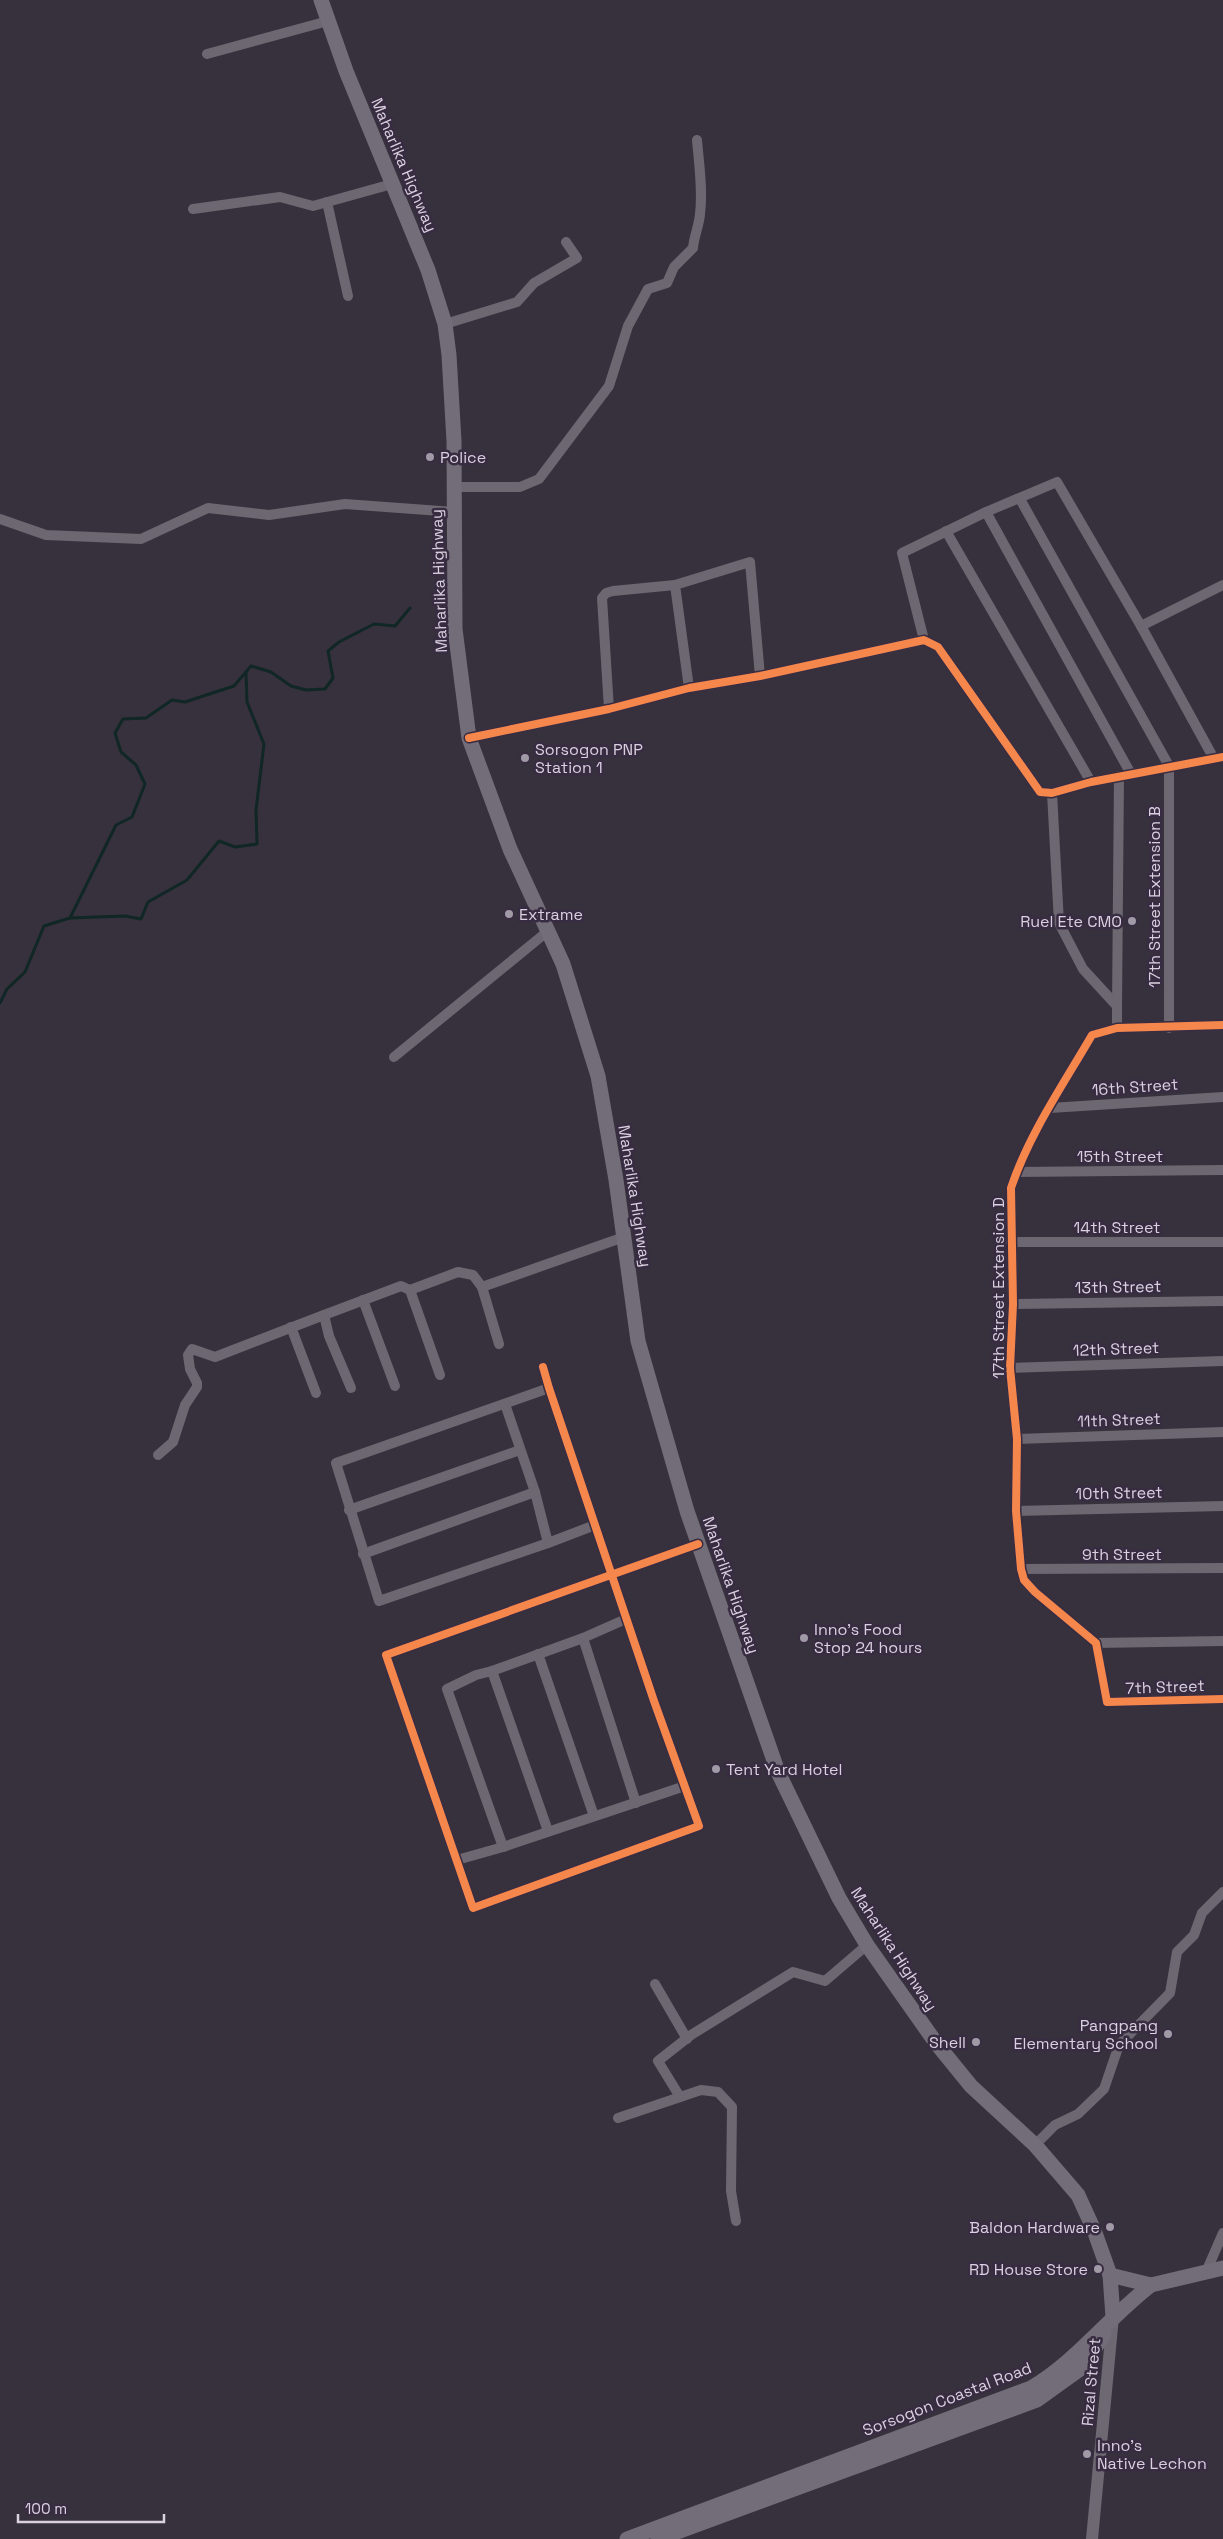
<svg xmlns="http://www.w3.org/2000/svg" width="1223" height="2539" font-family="'Space Grotesk',sans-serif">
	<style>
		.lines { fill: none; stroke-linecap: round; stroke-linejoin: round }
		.stream { stroke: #102725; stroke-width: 3 }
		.minor { stroke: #6c6770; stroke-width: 10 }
		.major { stroke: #6e6873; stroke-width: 12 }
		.highway { stroke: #736d79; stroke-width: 15 }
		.cycleway-casing { stroke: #382c42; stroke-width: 11 }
		.cycleway { stroke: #f5874c; stroke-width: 8 }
		.poi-dot { fill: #a099a6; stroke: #382c42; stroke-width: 2 }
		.labels { text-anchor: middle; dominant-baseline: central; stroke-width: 5; stroke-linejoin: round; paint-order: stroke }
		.street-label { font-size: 16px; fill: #d9d1df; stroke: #382c42 }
		.poi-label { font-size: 16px; fill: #d9d1df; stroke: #382c42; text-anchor: start }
	</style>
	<rect width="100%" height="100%" fill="#37313d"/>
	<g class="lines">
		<!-- stream -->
		<g class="stream">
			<polyline points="70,918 125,916 141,919 148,902 187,880 219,841 235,847 257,844 256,810 264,744 247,702 246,673"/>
			<polyline points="0,1003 7,989 25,972 44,926 70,918 116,825 132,817 145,784 136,765 121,752 115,733 123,719 146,718 172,700 185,702 234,686 251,666 271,672 291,686 306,690 325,689 333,678 328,651 339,642 374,624 395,626 410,608"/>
		</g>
		<!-- minor -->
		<g class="minor">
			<polyline points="207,54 328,21"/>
			<polyline points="327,202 348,296"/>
			<polyline points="193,209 280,197 313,206 392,184"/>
			<polyline points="445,324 517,302 534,283 577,258 566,242"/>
			<path d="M454,487H520L539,479L609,386L628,326L648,289L667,283L674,267L693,248C694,236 699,226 700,214C703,190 699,164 697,140"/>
			<polyline points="1020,499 1169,766 1169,1028"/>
			<polyline points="986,512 1131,774"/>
			<polyline points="0,519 46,535 141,539 208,508 269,515 345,504 454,512"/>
			<polyline points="946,531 1091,782"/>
			<polyline points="1141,626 1223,585"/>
			<polyline points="924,640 902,553 986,512 1057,482 1141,626 1213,757"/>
			<polyline points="689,688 675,585 750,562 760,676"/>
			<polyline points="609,709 602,598 606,593 613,591 675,585"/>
			<polyline points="469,738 609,709 689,688 760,676 924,640 938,647 1040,792 1052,793 1091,782 1223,757"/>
			<polyline points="1052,793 1059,923 1083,969 1117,1006 1117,1028"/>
			<polyline points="1117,1006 1119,776"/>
			<path d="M1223,1025L1117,1028L1092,1035C1063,1085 1029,1134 1011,1188L1013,1304L1010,1368L1017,1439L1016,1511L1021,1569L1024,1580L1035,1592L1096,1643L1107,1702L1223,1699"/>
			<polyline points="394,1057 548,931"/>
			<polyline points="1050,1108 1223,1097"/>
			<polyline points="1017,1172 1223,1170"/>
			<polyline points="1011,1242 1223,1242"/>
			<polyline points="482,1287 624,1237"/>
			<polyline points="363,1300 395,1386"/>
			<polyline points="1013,1304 1223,1301"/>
			<polyline points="291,1327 316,1393"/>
			<polyline points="543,1367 549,1388 654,1701 699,1826 473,1908 386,1655 698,1544"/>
			<polyline points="1010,1368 1223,1361"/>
			<polyline points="440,1375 410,1290 458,1272 473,1275 482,1287 499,1344"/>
			<polyline points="351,1388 329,1336 324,1315 401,1286 410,1290"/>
			<polyline points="549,1388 336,1463 379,1601 548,1543 595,1525"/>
			<polyline points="505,1404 535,1492 548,1543"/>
			<polyline points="1017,1439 1223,1432"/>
			<polyline points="158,1455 173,1442 185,1405 197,1387 197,1383 190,1369 188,1355 192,1349 215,1357 324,1315"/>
			<polyline points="349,1510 520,1450"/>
			<polyline points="1016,1511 1223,1506"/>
			<polyline points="363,1554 535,1492"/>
			<polyline points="1021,1569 1223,1568"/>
			<polyline points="583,1638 636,1803"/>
			<polyline points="1096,1643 1223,1641"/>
			<polyline points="538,1654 594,1816"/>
			<polyline points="492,1671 583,1638 626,1619"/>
			<polyline points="548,1831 492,1671 476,1675 447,1689 503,1847 685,1786"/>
			<polyline points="457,1860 503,1847"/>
			<polyline points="655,1984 687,2039"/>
			<polyline points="680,2097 658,2061 691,2035 793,1972 825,1981 867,1945"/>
			<polyline points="618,2118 701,2090 718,2092 732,2107 731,2191 736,2221"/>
			<polyline points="1035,2145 1055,2125 1078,2114 1104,2089 1119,2045 1170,1993 1177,1952 1194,1935 1202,1913 1223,1892"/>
			<polyline points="1206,2272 1223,2233"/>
		</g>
		<!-- major -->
		<polyline class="major" points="1092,2539 1113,2317"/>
		<!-- highway -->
		<g class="highway">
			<polyline points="321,0 346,71 428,270 445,324 449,355 454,441 455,629 469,738 510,849 563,964 598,1076 616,1180 638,1341 687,1511 778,1772 839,1898 867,1945 936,2043 971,2086 1035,2145 1078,2195 1094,2230 1110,2275 1113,2317"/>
			<polyline points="1110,2275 1151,2285 1223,2268"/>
			<path d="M627,2539L1031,2388C1077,2361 1109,2317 1151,2285"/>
			<polyline points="658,2539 1037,2400 1083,2367 1104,2334"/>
		</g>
		<!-- cycleway casing -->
		<g class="cycleway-casing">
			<g id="cycleway">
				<polyline points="469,738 609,709 689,688 760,676 924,640 938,647 1040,792 1052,793 1091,782 1223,757"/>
				<path d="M1223,1025L1117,1028L1092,1035C1063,1085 1029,1134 1011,1188L1013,1304L1010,1368L1017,1439L1016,1511L1021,1569L1024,1580L1035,1592L1096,1643L1107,1702L1223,1699"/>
				<polyline points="543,1367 549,1388 654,1701 699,1826 473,1908 386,1655 698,1544"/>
			</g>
		</g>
		<!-- cycleway -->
		<use href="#cycleway" class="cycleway"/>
	</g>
	<!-- markers -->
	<g class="poi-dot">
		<circle cx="430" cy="457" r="5"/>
		<circle cx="525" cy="758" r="5"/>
		<circle cx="509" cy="914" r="5"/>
		<circle cx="1132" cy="921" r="5"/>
		<circle cx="804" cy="1638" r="5"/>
		<circle cx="716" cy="1769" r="5"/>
		<circle cx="1168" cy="2034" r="5"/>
		<circle cx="976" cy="2042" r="5"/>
		<circle cx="1110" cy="2227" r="5"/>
		<circle cx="1098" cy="2269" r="5"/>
		<circle cx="1087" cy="2454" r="5"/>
	</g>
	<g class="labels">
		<!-- street labels -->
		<g class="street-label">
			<text transform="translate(404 165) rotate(67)">Maharlika Highway</text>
			<text transform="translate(439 581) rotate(-92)">Maharlika Highway</text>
			<text transform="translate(1154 897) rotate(-90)">17th Street Extension B</text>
			<text transform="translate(1135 1087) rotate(-4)">16th Street</text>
			<text x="1120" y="1156">15th Street</text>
			<text transform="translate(635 1196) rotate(81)">Maharlika Highway</text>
			<text x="1117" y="1227">14th Street</text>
			<text transform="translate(1118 1287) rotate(-1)">13th Street</text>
			<text transform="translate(998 1288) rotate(-90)">17th Street Extension D</text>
			<text transform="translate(1116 1349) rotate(-2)">12th Street</text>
			<text transform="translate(1119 1420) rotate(-2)">11th Street</text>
			<text transform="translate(1119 1493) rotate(-1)">10th Street</text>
			<text x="1122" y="1554">9th Street</text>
			<text transform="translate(731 1585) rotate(71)">Maharlika Highway</text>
			<text transform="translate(1165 1687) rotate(-2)">7th Street</text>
			<text transform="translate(894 1949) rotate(57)">Maharlika Highway</text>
			<text transform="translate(1091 2382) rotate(-85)">Rizal Street</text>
			<text transform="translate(947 2399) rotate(-21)">Sorsogon Coastal Road</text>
		</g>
		<!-- poi labels -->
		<g class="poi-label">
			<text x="440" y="457">Police</text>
			<text x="535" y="749">Sorsogon PNP<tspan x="535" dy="18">Station 1</tspan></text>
			<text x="519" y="914">Extrame</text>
			<text x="1122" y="921" text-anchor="end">Ruel Ete CMO</text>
			<text x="814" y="1629">Inno’s Food<tspan x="814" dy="18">Stop 24 hours</tspan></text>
			<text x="726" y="1769">Tent Yard Hotel</text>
			<text x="1158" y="2025" text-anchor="end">Pangpang<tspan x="1158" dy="18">Elementary School</tspan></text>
			<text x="966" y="2042" text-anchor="end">Shell</text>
			<text x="1100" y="2227" text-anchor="end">Baldon Hardware</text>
			<text x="1088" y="2269" text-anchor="end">RD House Store</text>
			<text x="1097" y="2445">Inno's<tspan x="1097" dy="18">Native Lechon</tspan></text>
		</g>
	</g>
	<!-- scale -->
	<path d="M18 2514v8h146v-8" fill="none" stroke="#d9d1df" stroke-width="2.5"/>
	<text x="25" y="2514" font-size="15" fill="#d9d1df" stroke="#382c42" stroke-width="4" paint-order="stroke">100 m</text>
</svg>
